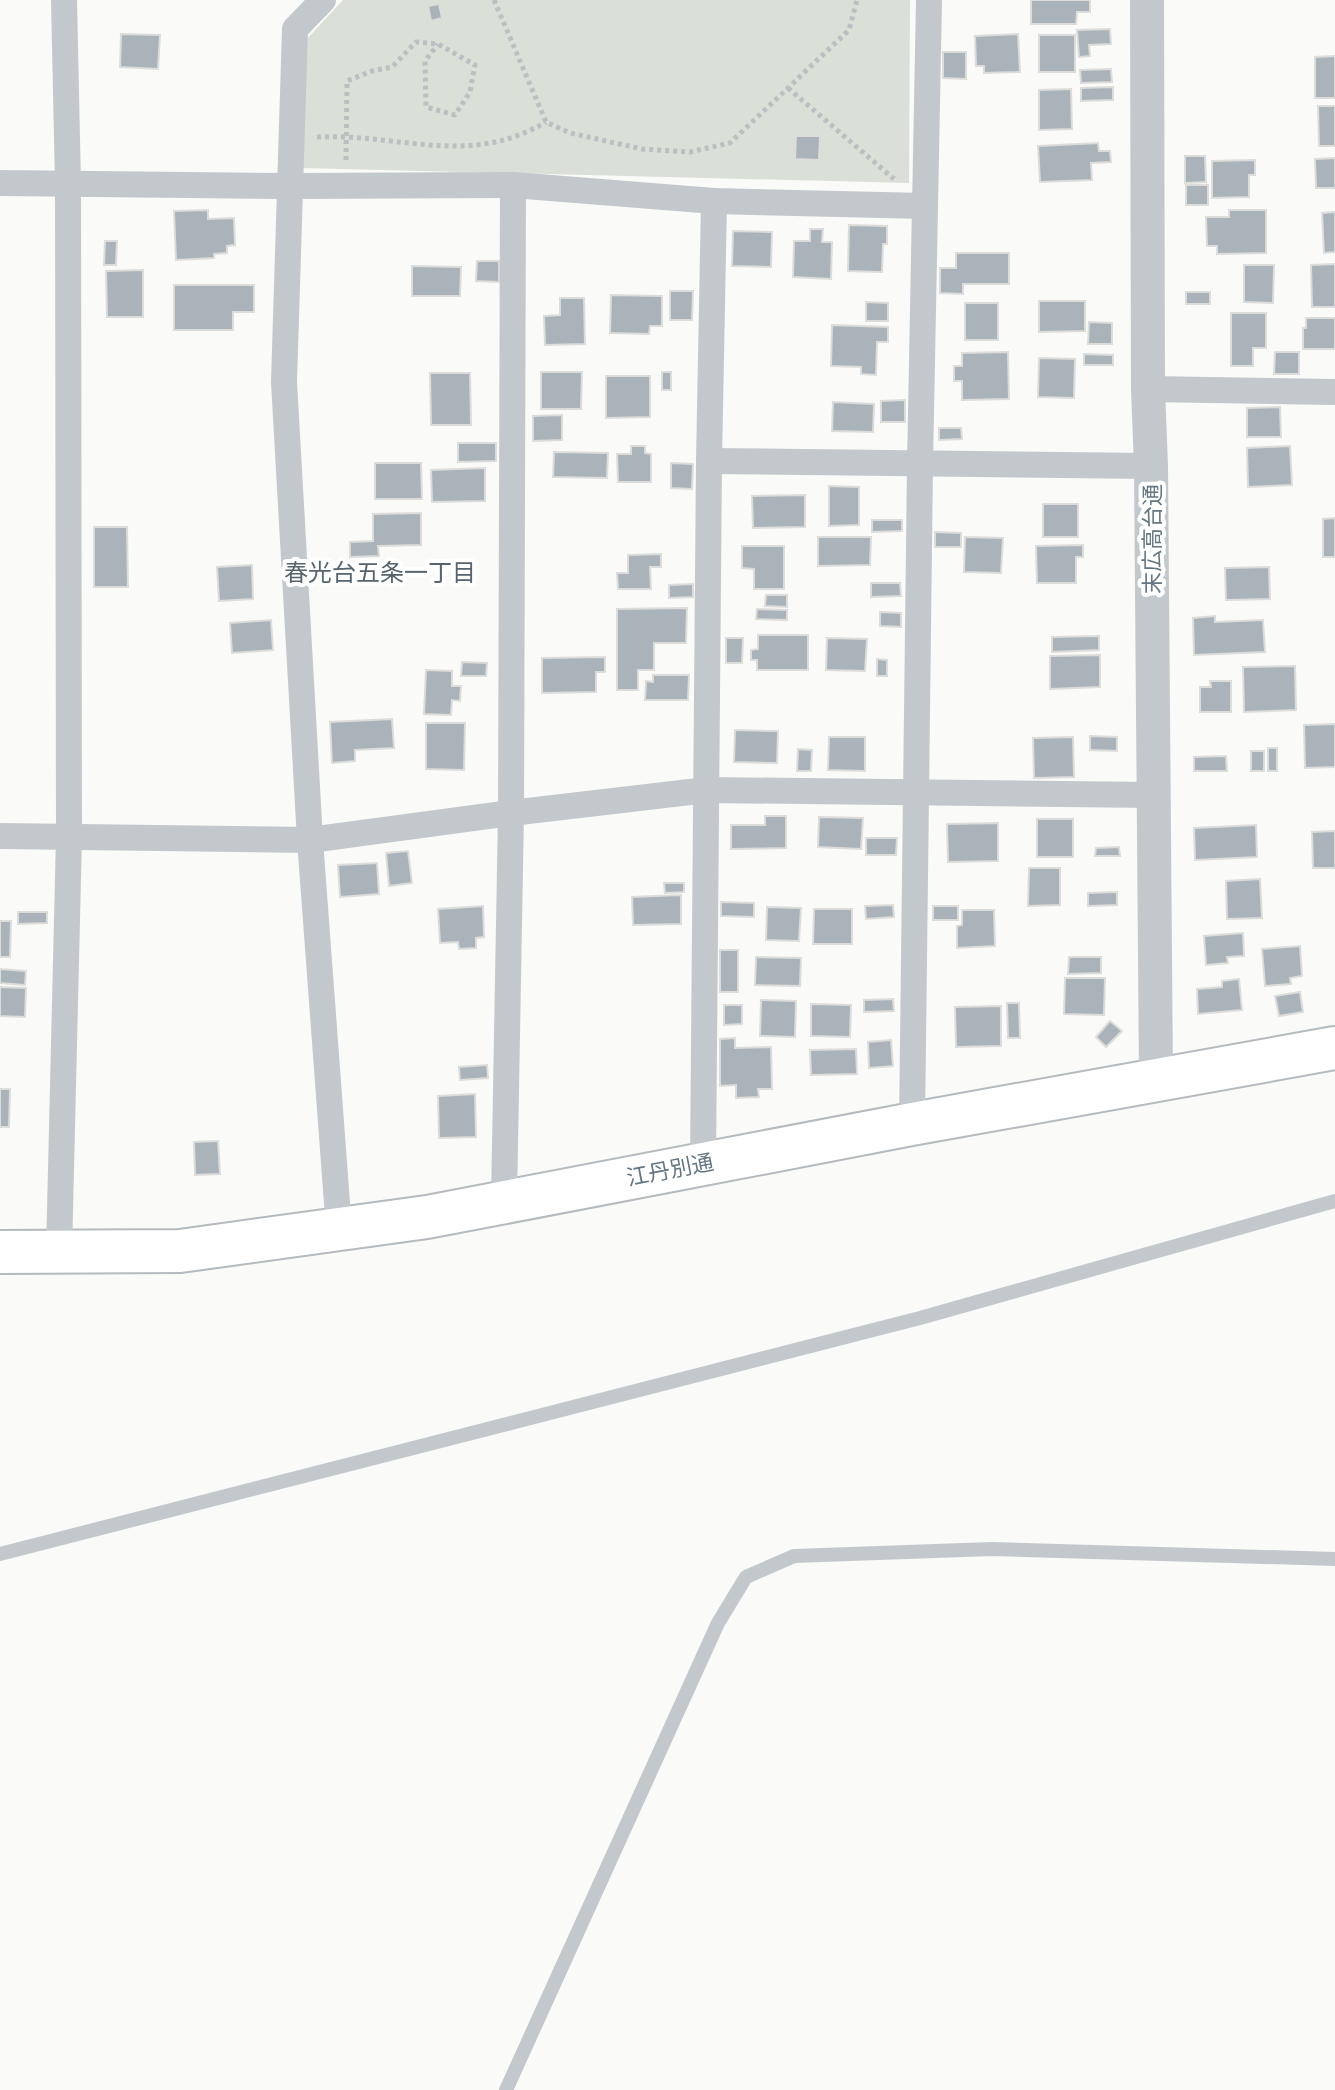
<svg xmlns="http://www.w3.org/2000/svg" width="1335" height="2090" font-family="'Roboto Condensed','Noto Sans JP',sans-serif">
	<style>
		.green { fill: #dadfd7 }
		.building { fill: #aab3b9; stroke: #dcdcda; stroke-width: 2 }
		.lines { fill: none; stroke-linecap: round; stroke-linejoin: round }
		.primary-casing { stroke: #b5babe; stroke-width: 46 }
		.path { stroke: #bbbfc2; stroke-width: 5; stroke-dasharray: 4 4; stroke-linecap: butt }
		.service { stroke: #c3c8cc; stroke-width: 14 }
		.minor { stroke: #c3c8cc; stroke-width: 26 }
		.tertiary { stroke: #c3c8cc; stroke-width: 34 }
		.primary { stroke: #fff; stroke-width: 42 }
		.labels { text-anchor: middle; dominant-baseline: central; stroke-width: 8; stroke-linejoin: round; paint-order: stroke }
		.street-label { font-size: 22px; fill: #657683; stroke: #fff }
		.neighbourhood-label { font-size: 24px; fill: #57646e; stroke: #fff }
	</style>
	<rect width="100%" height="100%" fill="#fafaf8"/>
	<!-- green -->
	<polygon class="green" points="343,0 910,0 909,183 301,168 305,41"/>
	<!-- building -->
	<g class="building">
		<polygon points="1031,0 1090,0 1090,12 1077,12 1076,24 1031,24"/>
		<polygon points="439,4 442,18 431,21 428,6"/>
		<polygon points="1110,29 1111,44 1089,45 1090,56 1079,57 1077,30"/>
		<polygon points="121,34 160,35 158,69 120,67"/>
		<polygon points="1018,34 1020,72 984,73 984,66 976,66 975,36"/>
		<rect x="1039" y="35" width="36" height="37"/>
		<polygon points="943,52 966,52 966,79 943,78"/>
		<polygon points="1335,56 1335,98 1315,98 1315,57"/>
		<polygon points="1111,69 1112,82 1081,83 1080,70"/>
		<polygon points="1113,87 1113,100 1081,101 1081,88"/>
		<polygon points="1071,89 1072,129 1039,130 1039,90"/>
		<polygon points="1318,106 1335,106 1335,146 1319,146"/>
		<polygon points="796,136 820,136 819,160 795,159"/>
		<polygon points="1098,143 1099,151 1110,151 1111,162 1091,163 1092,180 1040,182 1038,146"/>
		<polygon points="1185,156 1205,156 1206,182 1185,183"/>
		<polygon points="1335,158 1335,188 1316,188 1315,159"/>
		<polygon points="1255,160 1255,175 1249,175 1249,197 1212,198 1212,161"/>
		<rect x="1186" y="185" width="22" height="20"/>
		<polygon points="208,210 208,219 234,218 235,245 227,246 227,253 214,254 214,258 176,260 174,211"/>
		<polygon points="1229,210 1266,210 1266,253 1217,254 1217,246 1207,246 1206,217 1229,217"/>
		<polygon points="1335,212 1335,252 1324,253 1322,213"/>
		<polygon points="849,225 887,226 887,244 883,244 882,272 848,271"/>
		<polygon points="810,229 823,229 822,242 832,242 831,279 793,277 794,241 810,241"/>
		<polygon points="733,231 772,232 771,267 732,266"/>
		<polygon points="105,241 117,241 116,265 104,265"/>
		<polygon points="956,253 1009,253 1009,284 963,284 963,294 940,293 940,268 956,268"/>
		<polygon points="477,261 499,261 499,282 476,281"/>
		<polygon points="1335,264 1335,307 1312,307 1311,265"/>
		<polygon points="1244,265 1274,265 1273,303 1244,302"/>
		<polygon points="412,266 461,267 460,296 412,296"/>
		<polygon points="143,270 143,317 107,317 106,271"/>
		<polygon points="174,285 254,285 254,312 233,312 233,330 174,330"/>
		<polygon points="670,291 693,291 692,320 670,320"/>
		<rect x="1186" y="292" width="24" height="12"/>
		<polygon points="611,295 662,296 662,326 650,326 649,334 610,333"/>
		<polygon points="560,298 584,298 585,344 545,345 544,316 560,315"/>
		<polygon points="1039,301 1085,301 1085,331 1039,332"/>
		<polygon points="866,302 888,303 888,321 866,321"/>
		<rect x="965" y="303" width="33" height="37"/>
		<polygon points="1231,313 1266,313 1266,348 1253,348 1253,366 1231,366"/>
		<polygon points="1306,318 1335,318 1335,349 1303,349 1303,328 1306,328"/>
		<polygon points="1089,322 1112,323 1112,344 1088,344"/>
		<polygon points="832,325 888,327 888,342 877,342 876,375 861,374 861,367 831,366"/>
		<polygon points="1008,352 1009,399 962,400 962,381 954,381 954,366 962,366 962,353"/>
		<polygon points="1275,352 1299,352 1299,374 1274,374"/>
		<polygon points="1084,354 1113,355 1113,365 1084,365"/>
		<polygon points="1039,358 1075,359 1074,398 1038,397"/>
		<polygon points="541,372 582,372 581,409 541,409"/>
		<rect x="662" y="372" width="9" height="18"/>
		<polygon points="430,373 470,373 471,425 431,425"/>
		<polygon points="606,376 650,376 650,417 606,418"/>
		<polygon points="905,400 905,422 881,422 881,401"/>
		<polygon points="833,402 874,404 873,432 832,431"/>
		<polygon points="1280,407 1281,437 1247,437 1247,408"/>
		<polygon points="562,415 562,440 533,441 533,416"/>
		<polygon points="939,428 961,428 962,439 939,440"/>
		<polygon points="458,443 496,443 496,461 458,462"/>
		<polygon points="631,446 645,446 645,453 651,454 651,482 618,482 617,454 631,454"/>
		<polygon points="1290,446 1292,485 1248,487 1247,448"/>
		<polygon points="554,452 608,453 607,478 553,477"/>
		<polygon points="375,463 421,463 422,499 375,499"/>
		<polygon points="671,463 693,464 692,489 671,488"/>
		<polygon points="485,468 485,501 432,502 431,470"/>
		<polygon points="829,486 859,487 859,525 829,526"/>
		<polygon points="805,495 805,527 753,528 752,496"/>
		<rect x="1043" y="504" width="35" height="33"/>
		<polygon points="421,513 421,545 378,546 379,556 350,557 350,542 373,541 373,514"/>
		<polygon points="1335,518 1335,557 1323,557 1323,519"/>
		<polygon points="872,520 902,520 902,531 872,532"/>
		<polygon points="94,527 127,527 128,587 94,587"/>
		<polygon points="935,532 961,533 961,547 935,547"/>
		<polygon points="818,537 871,537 870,565 818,566"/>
		<polygon points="965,537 1003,538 1001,573 964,572"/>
		<polygon points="1083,545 1083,557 1076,557 1076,583 1037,583 1036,546"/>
		<polygon points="742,546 784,546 784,589 754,589 754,569 742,568"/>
		<polygon points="661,554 661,567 650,567 651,589 618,589 617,573 628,573 628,555"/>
		<polygon points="252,565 253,599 219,601 217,567"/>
		<polygon points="1269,567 1270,599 1226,600 1225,568"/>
		<polygon points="871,583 900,583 901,596 871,597"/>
		<polygon points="693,584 693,597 669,598 669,585"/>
		<polygon points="766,595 787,595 787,607 765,606"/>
		<polygon points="687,608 686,643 654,643 654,670 638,670 638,690 617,690 617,609"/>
		<polygon points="757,609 787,610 787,620 756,619"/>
		<polygon points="880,612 901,613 901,627 880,626"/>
		<polygon points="1215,616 1215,622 1263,620 1265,652 1194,655 1193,618"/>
		<polygon points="271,620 273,650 232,653 230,623"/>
		<polygon points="758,635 808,635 808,670 757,670 757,660 751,660 751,650 758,649"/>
		<polygon points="1099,636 1099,650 1052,652 1052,637"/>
		<polygon points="726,638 743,638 742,663 726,663"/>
		<polygon points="827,638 867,639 865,671 826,670"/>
		<polygon points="1100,655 1100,687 1050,689 1050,656"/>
		<polygon points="605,657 605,672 596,672 596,692 542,693 542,658"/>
		<polygon points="877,659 887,660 887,676 877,676"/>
		<polygon points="462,662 487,663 486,676 461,676"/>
		<polygon points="1295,666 1296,710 1244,712 1243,667"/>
		<polygon points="426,670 452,671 452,686 461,686 460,701 452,700 451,715 424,714"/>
		<polygon points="653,675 689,675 688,700 645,700 646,681 653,682"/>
		<polygon points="1210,681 1231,681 1231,712 1200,712 1200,687 1211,687"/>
		<polygon points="392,719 394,748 355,750 355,761 332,763 330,722"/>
		<polygon points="426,723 465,723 464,770 426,769"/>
		<polygon points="1335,724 1335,767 1305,768 1304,725"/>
		<polygon points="735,730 778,731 777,763 734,762"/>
		<polygon points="1090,736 1117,737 1117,751 1090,750"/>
		<polygon points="829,737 865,737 865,771 828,770"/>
		<polygon points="1073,737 1074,777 1034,778 1033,738"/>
		<rect x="1268" y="748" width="9" height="23"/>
		<polygon points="798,749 812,750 811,771 797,771"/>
		<rect x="1251" y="751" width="13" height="20"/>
		<polygon points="1226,756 1227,771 1194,771 1194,757"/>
		<polygon points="765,816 786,816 786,848 731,849 731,825 765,825"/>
		<polygon points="819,817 863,818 861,849 818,847"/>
		<rect x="1037" y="819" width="36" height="38"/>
		<polygon points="998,823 998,861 948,862 947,824"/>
		<polygon points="1256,825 1257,857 1195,860 1194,828"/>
		<polygon points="1335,831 1335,868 1313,868 1312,832"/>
		<polygon points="866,838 897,838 896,855 866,855"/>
		<polygon points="1119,847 1120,856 1095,856 1096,848"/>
		<polygon points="408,851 412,883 389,886 386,853"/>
		<polygon points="377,863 379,894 340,897 338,865"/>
		<polygon points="1029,868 1060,868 1060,905 1028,906"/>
		<polygon points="1260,879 1262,918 1227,919 1226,881"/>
		<polygon points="664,883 684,883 684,892 665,893"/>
		<polygon points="1117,892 1117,905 1088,906 1088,893"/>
		<polygon points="681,895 681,924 633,925 632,897"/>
		<polygon points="721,902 754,903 754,917 721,916"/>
		<polygon points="893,905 894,917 866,919 865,906"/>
		<polygon points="483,906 484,937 476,938 476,948 459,949 458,942 440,943 438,909"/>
		<rect x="933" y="906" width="25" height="14"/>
		<polygon points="767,907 801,908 799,941 766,940"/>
		<polygon points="814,909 852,909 852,944 813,944"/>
		<polygon points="962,910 994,910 995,946 957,948 957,926 962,925"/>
		<polygon points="18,912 47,912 47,923 18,924"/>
		<polygon points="0,921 11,921 10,957 0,957"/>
		<polygon points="1243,933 1244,956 1227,957 1228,963 1206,965 1204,936"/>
		<polygon points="1300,946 1302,976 1290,978 1291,984 1265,986 1262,949"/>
		<rect x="720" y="950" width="18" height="42"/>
		<polygon points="756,957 801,958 800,986 755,985"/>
		<polygon points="1069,957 1101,957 1101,973 1068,974"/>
		<polygon points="0,969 26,971 25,985 0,983"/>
		<polygon points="1065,978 1105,978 1104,1015 1064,1014"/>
		<polygon points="1239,979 1242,1010 1198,1014 1197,989 1222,987 1222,981"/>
		<polygon points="0,987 26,988 25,1017 0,1016"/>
		<polygon points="1300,992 1303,1012 1279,1016 1275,996"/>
		<polygon points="893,999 894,1011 864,1012 864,1000"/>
		<polygon points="761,1000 796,1001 795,1037 760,1036"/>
		<polygon points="1007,1003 1019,1003 1020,1038 1008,1038"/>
		<polygon points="811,1004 851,1005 850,1037 811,1036"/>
		<polygon points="724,1005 742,1005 742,1024 724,1025"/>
		<polygon points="1001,1006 1001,1046 956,1047 955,1007"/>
		<polygon points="1110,1021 1122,1031 1106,1047 1096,1037"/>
		<polygon points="735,1038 735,1048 771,1047 772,1089 758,1089 759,1097 736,1098 736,1085 720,1086 720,1039"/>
		<polygon points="891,1040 893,1066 869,1068 868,1042"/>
		<polygon points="856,1049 857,1074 811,1075 810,1050"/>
		<polygon points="487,1065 488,1078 460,1080 459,1067"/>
		<polygon points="0,1089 10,1089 9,1127 0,1127"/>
		<polygon points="475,1094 476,1137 439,1138 438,1096"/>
		<polygon points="218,1141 220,1174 195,1175 194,1142"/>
	</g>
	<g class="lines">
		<!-- primary casing -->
		<g class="primary-casing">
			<polyline id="primary" points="0,1252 180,1251 427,1217 912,1124 1335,1048"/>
		</g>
		<!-- path -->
		<g class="path">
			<polyline points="494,0 546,122 570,133 642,149 690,152 730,143 849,30 857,0"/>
			<polyline points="788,88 894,179"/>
			<path d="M317,137C399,133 468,168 546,122"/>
			<polyline points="346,160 347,81 372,71 392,67 416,42 438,44 475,65 470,92 455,115 426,107 425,61 438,44"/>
		</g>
		<!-- service -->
		<g class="service">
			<polyline points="0,1554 920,1318 1335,1201"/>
			<polyline points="506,2090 718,1623 746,1577 794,1556 992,1549 1335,1559"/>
		</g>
		<!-- minor -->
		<g class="minor">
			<polyline points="323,0 295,29 284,382 310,840 339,1230"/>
			<polyline points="0,183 290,186 513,185 714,201 925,206"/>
			<polyline points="1148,389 1335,392"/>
			<polyline points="709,461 1151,466"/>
			<polyline points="0,836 310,840 511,813 707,790 1154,795"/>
			<polyline points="912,1124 920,465 929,0"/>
			<polyline points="703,1164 709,461 714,201"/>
			<polyline points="504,1201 511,813 513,185"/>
			<polyline points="59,1253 69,836 68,184 64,0"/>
		</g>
		<!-- tertiary -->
		<polyline class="tertiary" points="1147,0 1148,389 1151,466 1156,1079"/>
		<!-- primary -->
		<use href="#primary" class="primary"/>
	</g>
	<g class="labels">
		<!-- street labels -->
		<g class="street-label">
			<text transform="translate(1152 539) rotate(-90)">末広高台通</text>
			<text transform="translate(670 1170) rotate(-11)">江丹別通</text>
		</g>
		<!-- neighbourhood labels -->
		<g class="neighbourhood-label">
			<text x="380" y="573">春光台五条一丁目</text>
		</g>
	</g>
</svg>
